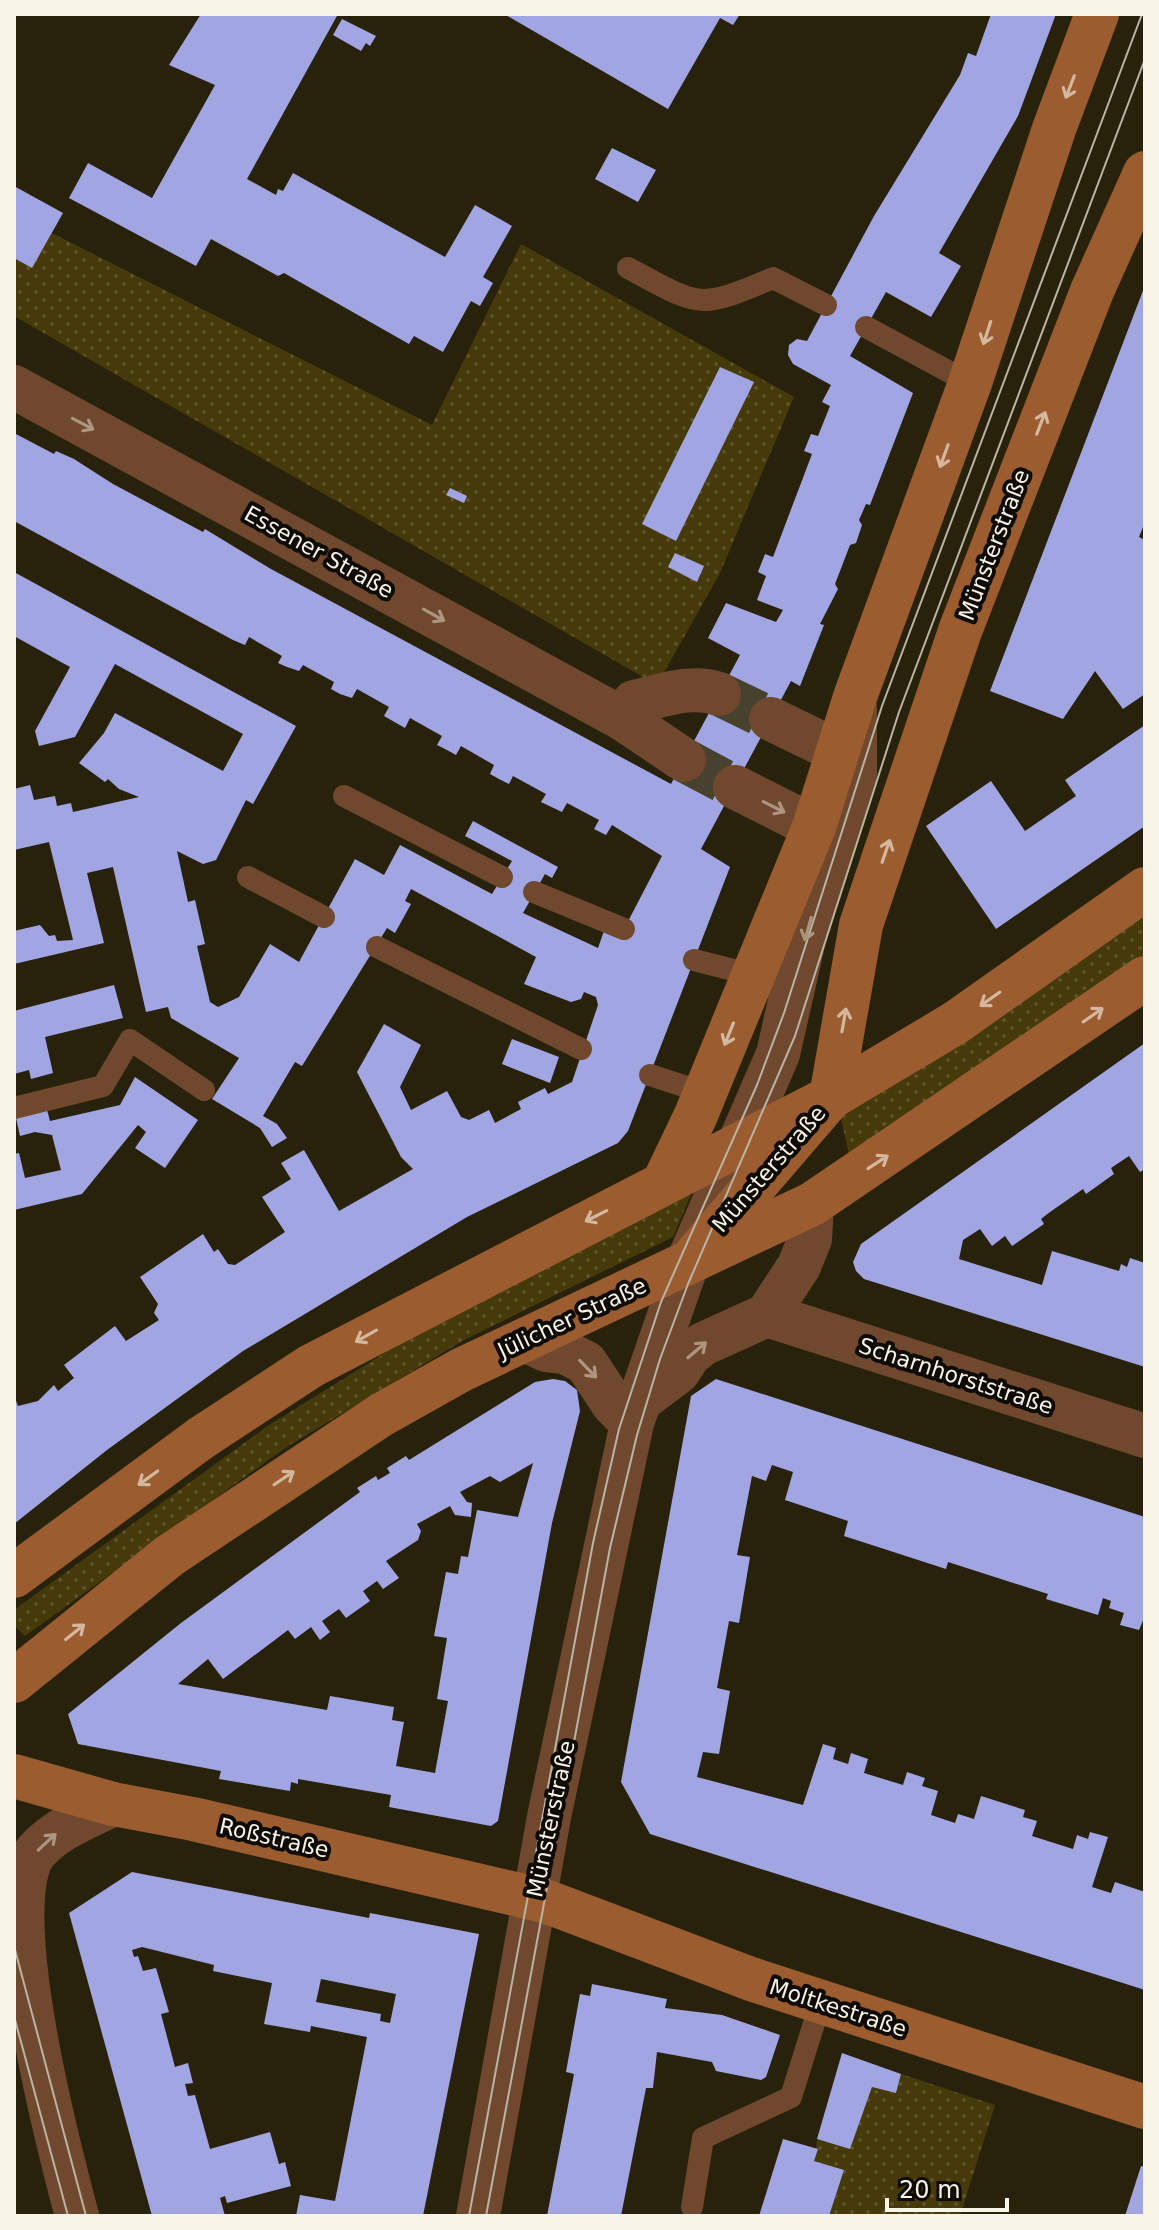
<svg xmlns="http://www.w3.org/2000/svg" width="1159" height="2230" font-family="'DejaVu Sans',sans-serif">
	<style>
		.green { fill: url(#green-dots) }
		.building { fill: #a1a6e3; fill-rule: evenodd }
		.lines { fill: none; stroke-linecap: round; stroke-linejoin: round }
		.street-tunnel { stroke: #47422d; stroke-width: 44; stroke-dasharray: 44 22; stroke-linecap: butt }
		.lane { stroke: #70482e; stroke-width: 22 }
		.street { stroke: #70482e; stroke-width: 44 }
		.secondary { stroke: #9b5c30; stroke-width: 44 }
		.tram { stroke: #b9b5a5; stroke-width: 2 }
		.oneway { stroke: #d3b79e }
		.oneway2 { stroke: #ad9581 }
		.labels { text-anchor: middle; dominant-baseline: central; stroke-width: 8; stroke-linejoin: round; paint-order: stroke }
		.street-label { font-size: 22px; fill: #f8f4e7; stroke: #0e0b04 }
	</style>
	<defs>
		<pattern id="green-dots" width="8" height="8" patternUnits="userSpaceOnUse" patternTransform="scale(2)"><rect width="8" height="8" fill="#463a0b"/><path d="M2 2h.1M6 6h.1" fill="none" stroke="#61572f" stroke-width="1.8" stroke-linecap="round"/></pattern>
	</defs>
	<rect width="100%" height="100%" fill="#28220c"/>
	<!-- green -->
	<g class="green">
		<polygon points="14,214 432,425 521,244 794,397 720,573 657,685 14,316"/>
		<polygon points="1145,905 1145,956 1047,1026 849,1155 840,1114"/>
		<polygon points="693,1190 673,1237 464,1340 285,1448 25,1636 14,1625 14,1610 269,1425 446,1315"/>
		<polygon points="901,2074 995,2105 960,2216 829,2216 844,2171 814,2161 817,2139 850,2148 872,2087 896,2093"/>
	</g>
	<!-- building -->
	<g class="building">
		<polygon points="201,14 338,14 247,179 276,195 278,189 283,191 293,173 445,257 475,205 512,226 483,277 493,283 480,306 471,301 443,352 414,336 409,344 284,273 278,276 211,239 196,266 69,198 88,163 152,198 215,85 169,65"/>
		<polygon points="504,14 740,14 733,25 720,18 668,109"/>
		<polygon points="991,14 1056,14 1018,116 939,253 961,266 931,317 886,292 850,356 913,393 870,505 866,504 859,520 862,525 856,543 850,545 835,584 838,589 820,624 824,625 800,686 791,681 701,849 730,867 628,1131 618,1143 467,1217 243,1351 107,1450 14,1524 14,1395 18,1406 38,1401 54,1385 58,1391 74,1378 64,1365 115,1326 126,1341 159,1320 154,1313 158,1304 140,1277 203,1234 214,1252 218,1249 228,1264 235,1265 285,1232 262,1197 291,1179 281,1163 304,1150 339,1211 413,1169 401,1157 357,1072 384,1024 421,1045 400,1087 411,1110 447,1091 461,1117 469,1120 489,1110 495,1123 521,1109 518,1102 545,1088 548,1094 572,1082 598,1005 596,997 584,992 581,999 571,1002 524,984 536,957 411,889 405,901 411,904 395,933 387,928 302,1066 295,1062 263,1116 277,1124 287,1138 272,1147 260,1128 212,1099 239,1058 171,1018 168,1007 146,1012 113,867 87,873 104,943 14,964 14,931 40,925 49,936 55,935 57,941 73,940 49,842 14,850 14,789 30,785 34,800 55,796 57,806 71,803 73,812 139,797 119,789 108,779 105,782 79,763 104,733 115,713 223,771 243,734 115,664 75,737 39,746 35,731 70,667 14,636 14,572 296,726 253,804 246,800 216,860 203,864 177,851 188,902 195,900 205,944 197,946 210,1002 218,1007 239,997 270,944 299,962 355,859 384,875 400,845 492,894 512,861 465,836 473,821 558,867 552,878 545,874 523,913 598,948 604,931 623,931 662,856 612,825 606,835 594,829 599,820 567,803 562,812 541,802 546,794 513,776 509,784 499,779 490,774 494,765 461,746 456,755 447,750 437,745 442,736 410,718 405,728 384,716 389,707 357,689 352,698 340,694 331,689 334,682 303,665 299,671 287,667 278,663 282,656 249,637 245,645 233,640 14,521 14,433 54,454 56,451 74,459 113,484 203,532 205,529 271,569 671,784 740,655 708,638 726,603 776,622 783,610 757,600 766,576 758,572 765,554 773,557 812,454 804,451 811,434 818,436 830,406 822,402 831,385 793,364 788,355 789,345 797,339 807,341 874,216 960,75 968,53 976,56"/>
		<polygon points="342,19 376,36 370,46 366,43 361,51 333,35"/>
		<polygon points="612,148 656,170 638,202 595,179"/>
		<polygon points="14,186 63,213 32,268 14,258"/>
		<polygon points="1144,288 1145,522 1139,537 1145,540 1145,694 1123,709 1095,671 1063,719 990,691"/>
		<polygon points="720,367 754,382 676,541 642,524"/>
		<polygon points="450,488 467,496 464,503 446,495"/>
		<polygon points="675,553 704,566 697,582 668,567"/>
		<polygon points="1145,725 1145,826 996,929 926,826 991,781 1025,831 1076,796 1065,780"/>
		<polygon points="114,985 123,1018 45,1037 53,1073 31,1079 29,1070 14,1074 14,1011"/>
		<polygon points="512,1039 559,1057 550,1083 502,1064"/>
		<polygon points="1145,1043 1145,1169 1140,1172 1129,1156 1111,1168 1114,1174 1086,1194 1083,1189 1050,1212 1041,1219 1044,1224 1012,1246 1005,1236 992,1246 980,1229 963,1240 959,1259 1042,1285 1052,1251 1119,1271 1121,1264 1127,1267 1130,1258 1145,1263 1145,1367 864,1279 856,1271 853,1262 861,1244"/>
		<polygon points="135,1077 198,1120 165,1168 135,1148 146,1132 138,1125 82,1194 14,1210 14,1154 19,1153 25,1178 61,1170 52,1135 35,1132 20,1136 16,1118 47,1110 50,1121 120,1105"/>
		<path d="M553,1379L565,1381L577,1390L580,1411L552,1523L498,1821L491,1826L389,1807L391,1795L298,1779V1784L291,1782L290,1791L219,1779L221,1771L78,1744L68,1714L181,1623L360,1492L357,1488L376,1476L378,1480L390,1473L387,1468L406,1456L409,1460L535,1382ZM533,1463L518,1517L477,1510L468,1557L461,1556L458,1574L446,1572L434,1636L447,1638L437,1699L448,1701L435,1773L396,1766L404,1722L392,1720L394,1707L330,1696L327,1710L178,1684L208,1659L223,1679L288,1630L295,1639L311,1627L320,1640L330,1632L322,1621L339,1609L346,1618L370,1601L363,1591L377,1581L383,1589L399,1578L386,1561L418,1540L421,1531L417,1524L450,1506L455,1515L471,1517L472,1503L467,1502L460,1492L490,1476L500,1482Z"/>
		<polygon points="716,1379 1145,1517 1145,1616 1139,1630 1120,1625 1124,1613 1109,1608 1111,1601 1103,1598 1098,1615 1046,1599 1048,1594 948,1562 946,1569 844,1536 848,1521 785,1500 793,1472 772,1465 766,1481 752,1476 737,1555 750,1557 739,1623 729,1621 717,1688 730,1691 719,1754 703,1752 697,1777 803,1805 823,1744 836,1748 833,1759 848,1764 851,1753 868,1759 864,1773 903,1785 907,1772 925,1778 922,1786 938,1791 931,1815 955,1823 958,1814 974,1819 981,1796 1025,1810 1023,1817 1037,1821 1032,1836 1073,1849 1077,1835 1088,1839 1090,1832 1108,1837 1092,1887 1111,1893 1115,1882 1145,1892 1145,1990 650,1834 621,1782 691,1396"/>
		<path d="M132,1872L369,1918L370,1913L479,1934L423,2216H296L300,2195L335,2201L367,2037L311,2026L310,2032L264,2024L272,1983L213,1971L214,1965L142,1947L132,1950L134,1957L138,1956L143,1971L156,1968L169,2012L161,2014L175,2067L188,2063L193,2083L185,2084L188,2096L195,2095L210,2149L270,2132L279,2164L285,2162L291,2186L227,2203L225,2196L220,2198L225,2216H152L69,1913ZM321,1979L396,1994L390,2023L380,2021L381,2014L316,2002Z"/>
		<polygon points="592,1984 667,1999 665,2008 722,2015 780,2035 766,2077 761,2080 716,2071 712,2062 657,2052 653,2088 646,2088 621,2216 547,2216 574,2074 566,2072 580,1994 590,1996"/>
		<polygon points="842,2053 901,2074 896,2093 872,2087 850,2149 817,2139"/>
		<polygon points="783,2139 818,2149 814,2161 844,2170 829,2216 759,2216"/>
		<polygon points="1141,2166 1145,2167 1145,2216 1125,2216"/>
	</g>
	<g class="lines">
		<!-- street-tunnel -->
		<g class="street-tunnel">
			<polyline points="719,694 771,719"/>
			<polyline points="684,760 735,787"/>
		</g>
		<!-- lane -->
		<g class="lane">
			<path d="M628,268C700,306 696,311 773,278L826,305"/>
			<polyline points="866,327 970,383"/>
			<polyline points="344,796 502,877"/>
			<polyline points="248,877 324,917"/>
			<polyline points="534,892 624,929"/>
			<polyline points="377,947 581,1049"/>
			<polyline points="694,960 753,975"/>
			<polyline points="650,1075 705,1093"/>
			<polyline points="14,1108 103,1086 130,1040 204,1090"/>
			<polyline points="692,2207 703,2138 791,2097 821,2001"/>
		</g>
		<!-- street -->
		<g class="street">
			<polyline points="14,387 623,719 684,760"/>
			<path d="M623,719L634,702C662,696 692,684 719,694"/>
			<polyline points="771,719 839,752"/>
			<polyline points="735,787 814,827"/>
			<polyline points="767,1315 1145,1436"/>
			<polyline points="525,1340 546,1350 565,1352 586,1363 613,1404 632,1423"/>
			<polyline points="641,1400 678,1372 689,1355 703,1344 767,1315 799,1266 810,1239 812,1204"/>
			<path d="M77,2216C57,2141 0,1922 32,1857C51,1830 85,1819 113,1804"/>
			<polyline points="478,2216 549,1817 632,1423 687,1264 778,1054 805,935 855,774 855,708"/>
		</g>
		<!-- secondary -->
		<g class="secondary">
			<polyline points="665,1180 696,1115 814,827 855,697 970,383 1054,129 1097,14"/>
			<polyline points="697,1253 831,1097 861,925 960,631 1092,291 1145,173"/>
			<polyline points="14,1576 201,1438 311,1366 831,1097 955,1023 1145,889"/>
			<polyline points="14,1681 169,1556 381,1415 461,1370 812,1204 1145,978"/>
			<polyline points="14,1776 113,1804 193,1819 545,1901 751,1979 1145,2107"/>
		</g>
		<!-- tram -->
		<g class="tram">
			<polyline points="14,1946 86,2216"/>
			<polyline points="14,2016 68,2216"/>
			<polyline points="469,2216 593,1543 619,1429 661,1302 757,1085 784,1013 882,706 1142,14"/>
			<polyline points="486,2216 610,1548 637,1435 660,1359 688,1284 795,1036 899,712 1145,59"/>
		</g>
	</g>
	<!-- one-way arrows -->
	<defs><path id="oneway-shaft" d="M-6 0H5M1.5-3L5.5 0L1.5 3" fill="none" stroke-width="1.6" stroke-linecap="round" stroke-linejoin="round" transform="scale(2)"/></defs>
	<g class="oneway">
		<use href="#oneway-shaft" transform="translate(1070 87) rotate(111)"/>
		<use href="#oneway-shaft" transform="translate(987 333) rotate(108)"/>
		<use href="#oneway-shaft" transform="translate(1041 423) rotate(-69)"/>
		<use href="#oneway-shaft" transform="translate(944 456) rotate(110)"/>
		<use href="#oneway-shaft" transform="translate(886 851) rotate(-71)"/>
		<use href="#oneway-shaft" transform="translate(990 999) rotate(145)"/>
		<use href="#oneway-shaft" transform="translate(1093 1015) rotate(-35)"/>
		<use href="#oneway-shaft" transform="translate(844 1020) rotate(-80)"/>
		<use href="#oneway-shaft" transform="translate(729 1034) rotate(112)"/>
		<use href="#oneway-shaft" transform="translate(878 1162) rotate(-33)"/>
		<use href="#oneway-shaft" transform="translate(596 1216) rotate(153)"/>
		<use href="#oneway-shaft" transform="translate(366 1336) rotate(151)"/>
		<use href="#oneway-shaft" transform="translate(148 1478) rotate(144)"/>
		<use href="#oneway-shaft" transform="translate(284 1478) rotate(-34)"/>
		<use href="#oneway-shaft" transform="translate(75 1632) rotate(-39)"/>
	</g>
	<g class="oneway2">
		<use href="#oneway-shaft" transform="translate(83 424) rotate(28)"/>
		<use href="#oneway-shaft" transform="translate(434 615) rotate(29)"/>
		<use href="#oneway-shaft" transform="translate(774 807) rotate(27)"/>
		<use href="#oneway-shaft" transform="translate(808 929) rotate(106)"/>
		<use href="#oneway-shaft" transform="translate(697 1350) rotate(-40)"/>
		<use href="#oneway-shaft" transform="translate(588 1369) rotate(46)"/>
		<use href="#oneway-shaft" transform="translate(47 1842) rotate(-43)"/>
	</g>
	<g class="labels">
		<!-- street labels -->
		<g class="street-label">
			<text transform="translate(994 545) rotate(-69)">Münsterstraße</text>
			<text transform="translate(319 552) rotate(29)">Essener Straße</text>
			<text transform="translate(769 1169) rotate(-49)">Münsterstraße</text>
			<text transform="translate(572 1318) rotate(-25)">Jülicher Straße</text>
			<text transform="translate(956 1376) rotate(18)">Scharnhorststraße</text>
			<text transform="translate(551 1819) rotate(-78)">Münsterstraße</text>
			<text transform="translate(274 1838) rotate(13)">Roßstraße</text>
			<text transform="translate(838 2008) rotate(18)">Moltkestraße</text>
		</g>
	</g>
	<!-- border -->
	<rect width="1159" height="2230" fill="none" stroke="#f8f4e7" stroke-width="32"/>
	<!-- scale -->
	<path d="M887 2198v12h120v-12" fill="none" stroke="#f8f4e7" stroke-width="4"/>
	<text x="899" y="2198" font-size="24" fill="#f8f4e7" stroke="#0e0b04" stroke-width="6" paint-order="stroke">20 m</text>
</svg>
